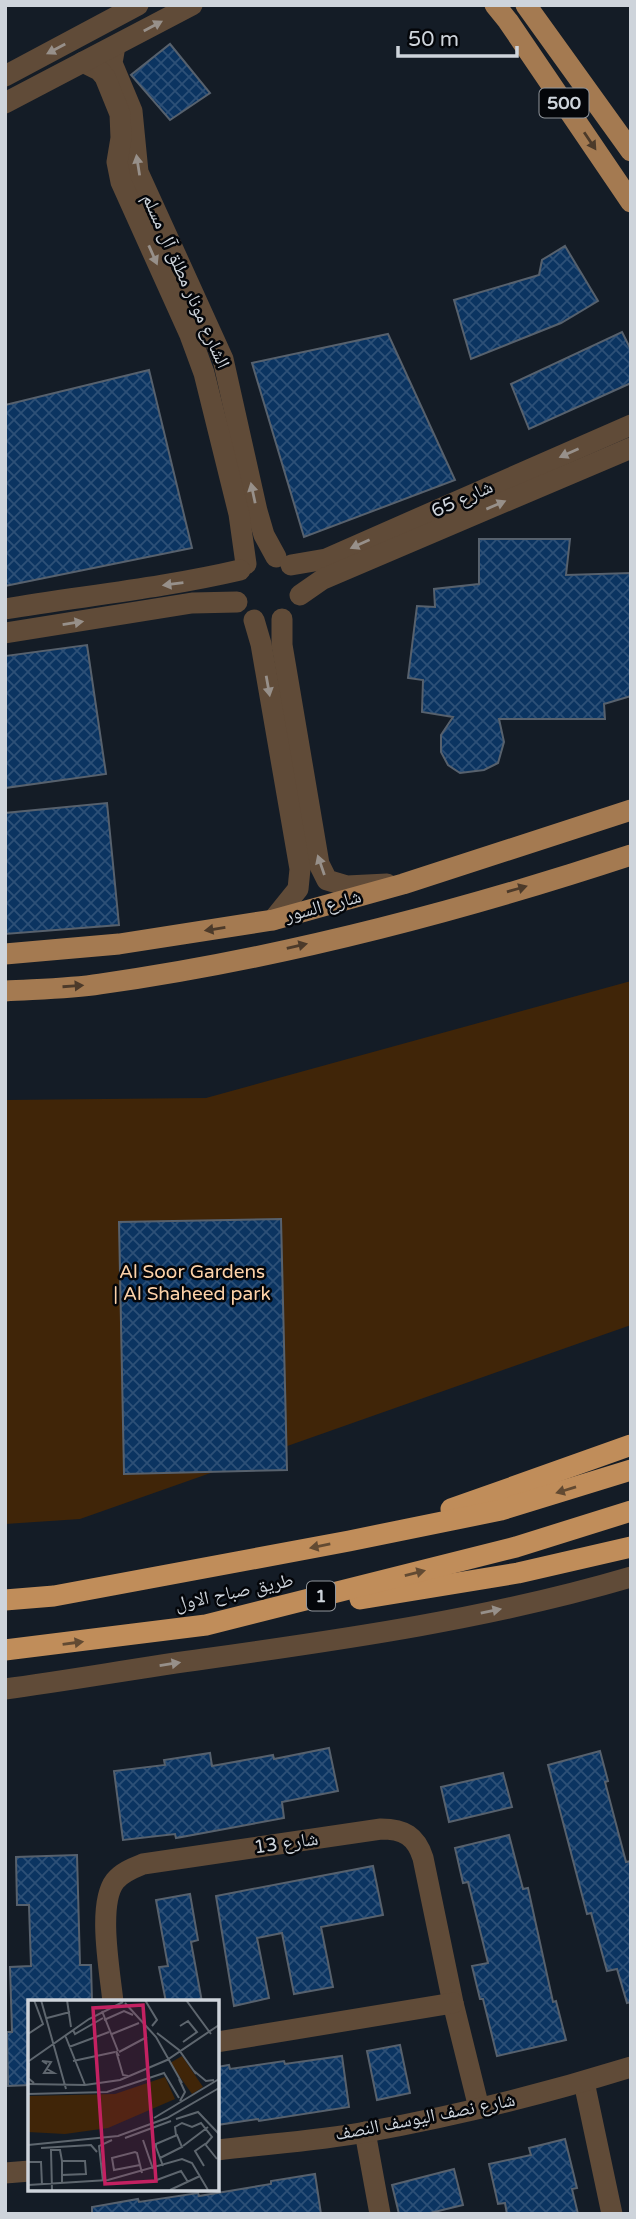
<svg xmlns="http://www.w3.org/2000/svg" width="636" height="2219" font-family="'Varela Round','Noto Naskh Arabic',sans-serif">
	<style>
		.park { fill: #402508 }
		.building { fill: url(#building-cross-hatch); stroke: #57616d; stroke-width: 2 }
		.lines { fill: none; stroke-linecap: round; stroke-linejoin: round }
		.minor { stroke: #604b38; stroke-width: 21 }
		.major { stroke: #a47a51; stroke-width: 21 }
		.highway { stroke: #c08d5a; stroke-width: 21 }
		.oneway { fill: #97908a }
		.oneway2 { fill: #4c3a2a }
		.oneway3 { fill: #624a32 }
		.labels { text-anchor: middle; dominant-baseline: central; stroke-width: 5; stroke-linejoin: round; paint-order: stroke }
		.shield { fill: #04060a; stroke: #91969c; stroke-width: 2 }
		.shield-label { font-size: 18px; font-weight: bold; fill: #ced4db }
		.street-label { font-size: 19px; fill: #ced4db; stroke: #04060a }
		.park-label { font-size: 19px; fill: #fdd2a9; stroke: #04060a }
		.inset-road { fill: none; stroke: #5e666e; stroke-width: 2 }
		.view { fill: #c32161; fill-opacity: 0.15; stroke: #c32161; stroke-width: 3.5 }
		.inset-edge { fill: none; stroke: #ced4db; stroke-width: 3.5 }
	</style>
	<defs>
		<pattern id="building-cross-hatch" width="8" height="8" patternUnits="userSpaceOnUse" patternTransform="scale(1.75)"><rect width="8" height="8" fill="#0b3461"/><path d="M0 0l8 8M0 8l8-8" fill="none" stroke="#2d5077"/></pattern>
	</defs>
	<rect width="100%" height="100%" fill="#141c26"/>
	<!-- park -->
	<polygon class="park" points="631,981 631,1325 80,1519 5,1524 5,1100 206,1098"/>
	<!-- building -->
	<g class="building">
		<polygon points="170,44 210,93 170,120 131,75"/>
		<polygon points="565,246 598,301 561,323 471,359 454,300 539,275 542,260"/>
		<polygon points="622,332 631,350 631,383 529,429 511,384"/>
		<polygon points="388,334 455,480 304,537 252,363"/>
		<polygon points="149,370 192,548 5,586 5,405"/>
		<polygon points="479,539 570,539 566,575 631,573 631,696 604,704 605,719 499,719 504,742 498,763 484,770 460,773 448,765 441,752 441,735 453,717 422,712 423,680 408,678 417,606 435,607 434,589 479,584"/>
		<polygon points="87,645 106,774 5,788 5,656"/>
		<polygon points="107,803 119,925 5,934 5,813"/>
		<polygon points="281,1219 287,1470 124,1474 119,1222"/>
		<polygon points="329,1748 338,1791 282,1802 284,1818 176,1838 175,1834 123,1840 114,1771 165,1765 164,1760 210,1753 212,1766 273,1755 274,1759"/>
		<polygon points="600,1751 608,1781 605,1782 626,1862 631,1861 631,2002 627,2003 617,1969 607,1971 591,1913 587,1914 548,1765"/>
		<polygon points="503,1773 512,1807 449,1822 441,1787"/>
		<polygon points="509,1835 523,1889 528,1888 553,2002 556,2001 566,2040 497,2056 483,1999 480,1999 472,1966 488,1963 468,1882 463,1883 455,1848"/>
		<polygon points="77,1855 80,1965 91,1965 92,2002 30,2002 30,2085 8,2086 7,2032 12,2032 10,1967 31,1966 29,1905 17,1905 16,1857"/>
		<polygon points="373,1866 383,1915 321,1927 333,1987 294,1994 282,1933 257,1938 269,1998 234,2006 216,1896"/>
		<polygon points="190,1894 198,1940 191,1942 202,2002 166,2002 159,1967 168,1966 156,1900"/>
		<polygon points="400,2045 410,2093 377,2100 367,2051"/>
		<polygon points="342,2056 349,2107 259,2121 258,2119 217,2125 217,2067 229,2065 230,2069 284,2061 285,2064"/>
		<polygon points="565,2139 577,2188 572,2189 578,2214 507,2214 505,2203 498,2204 489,2164 531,2155 529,2148"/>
		<polygon points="454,2169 463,2205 426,2214 399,2214 392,2185"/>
		<polygon points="315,2174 321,2214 92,2214 92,2207 138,2199 139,2202 198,2193 199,2196 271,2184 271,2181"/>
	</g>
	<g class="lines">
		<!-- minor -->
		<g class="minor">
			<polyline points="115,46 112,63 132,111 138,172 223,359 257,511 264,535 276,557"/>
			<polyline points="83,62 99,70 105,77 120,114 121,138 117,162 121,182 190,335 204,373 239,514 246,564"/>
			<polyline points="5,76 138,5"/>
			<polyline points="5,103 192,5"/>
			<polyline points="291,565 326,559 631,425"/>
			<polyline points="300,595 323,579 631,448"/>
			<path d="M5,609C83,596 163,588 240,570"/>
			<polyline points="282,619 282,645 319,864 327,880 347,886 387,884"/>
			<polyline points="254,620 261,644 300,869 298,889 273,920"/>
			<polyline points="5,633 192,603 237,602"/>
			<path d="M5,1689C72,1680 138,1668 204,1659C347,1639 492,1618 631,1577"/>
			<path d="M113,2002C110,1972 97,1904 115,1881C122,1872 133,1868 143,1864L381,1829C404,1829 416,1836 423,1858L453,2003L479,2108"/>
			<polyline points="217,2042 453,2003"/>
			<polyline points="584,2082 612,2214"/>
			<polyline points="365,2132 380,2214"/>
			<path d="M217,2150C266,2144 317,2141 366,2132C455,2116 544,2094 631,2067"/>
			<polyline points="5,2173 30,2171"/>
		</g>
		<!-- major -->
		<g class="major">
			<polyline points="495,5 508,21 631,202"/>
			<polyline points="526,5 631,151"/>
			<polyline points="5,954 119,944 273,920 403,884 631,810"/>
			<path d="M5,991C37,989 69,989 100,984C278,959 461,911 631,855"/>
		</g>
		<!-- highway -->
		<g class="highway">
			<polyline points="451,1509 631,1445"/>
			<polyline points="360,1599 518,1573 631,1547"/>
			<polyline points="5,1600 54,1596 349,1541 501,1510 631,1470"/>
			<polyline points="5,1650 206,1625 516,1547 631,1511"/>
		</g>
	</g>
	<!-- one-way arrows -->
	<defs><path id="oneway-solid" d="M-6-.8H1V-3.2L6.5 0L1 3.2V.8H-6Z" transform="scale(1.75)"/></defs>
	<g class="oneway">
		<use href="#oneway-solid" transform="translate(153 26) rotate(-28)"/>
		<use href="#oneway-solid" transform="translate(56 49) rotate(152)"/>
		<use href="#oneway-solid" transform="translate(138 165) rotate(-99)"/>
		<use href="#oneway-solid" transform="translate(153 255) rotate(66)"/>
		<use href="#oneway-solid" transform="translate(569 453) rotate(156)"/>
		<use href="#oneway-solid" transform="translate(253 493) rotate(-102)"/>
		<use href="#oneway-solid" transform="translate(496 505) rotate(-23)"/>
		<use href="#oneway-solid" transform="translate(360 544) rotate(156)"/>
		<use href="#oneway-solid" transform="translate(173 584) rotate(173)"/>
		<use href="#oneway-solid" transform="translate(73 623) rotate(-9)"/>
		<use href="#oneway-solid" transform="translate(268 686) rotate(80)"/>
		<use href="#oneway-solid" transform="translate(321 865) rotate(-109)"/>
		<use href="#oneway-solid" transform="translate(491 1611) rotate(-12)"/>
		<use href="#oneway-solid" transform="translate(170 1664) rotate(-9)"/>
	</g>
	<g class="oneway2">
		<use href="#oneway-solid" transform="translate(590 141) rotate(56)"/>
		<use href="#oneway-solid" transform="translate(517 889) rotate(-16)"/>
		<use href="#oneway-solid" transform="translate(215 929) rotate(171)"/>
		<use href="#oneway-solid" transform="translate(297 946) rotate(-13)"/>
		<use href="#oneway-solid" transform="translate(73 986) rotate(-4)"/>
	</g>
	<g class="oneway3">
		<use href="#oneway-solid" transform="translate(566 1490) rotate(163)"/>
		<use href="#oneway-solid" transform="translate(320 1546) rotate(169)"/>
		<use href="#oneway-solid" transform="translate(415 1573) rotate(-14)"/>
		<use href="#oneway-solid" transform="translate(73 1643) rotate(-8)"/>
	</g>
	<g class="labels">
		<!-- shield labels -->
		<g class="shield">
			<rect x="539.5" y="88.5" width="49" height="29" rx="5"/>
			<rect x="307" y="1581.5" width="28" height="29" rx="5"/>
		</g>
		<g class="shield-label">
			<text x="564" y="103">500</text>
			<text x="321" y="1596">1</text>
		</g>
		<!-- street labels -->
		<g class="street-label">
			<text transform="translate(186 281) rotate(66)">الشارع مونار مطلق آل مسلم</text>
			<text transform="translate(462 499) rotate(-24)">شارع 65</text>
			<text transform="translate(323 906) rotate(-15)">شارع السور</text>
			<text transform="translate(234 1592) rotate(-12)">طريق صباح الاول</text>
			<text transform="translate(286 1843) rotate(-8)">شارع 13</text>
			<text transform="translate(425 2117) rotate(-11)">شارع نصف اليوسف النصف</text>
		</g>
		<!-- park labels -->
		<g class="park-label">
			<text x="192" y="1272">Al Soor Gardens<tspan x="192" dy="22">| Al Shaheed park</tspan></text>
		</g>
	</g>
	<!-- overview -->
	<g transform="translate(28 2000)">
		<rect width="191" height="191" fill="#141c26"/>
		<path d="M154,56L175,87L164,94L142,63ZM137,77L147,99L80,128L37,134L0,132V96L87,94Z" fill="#402508"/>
		<path class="inset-road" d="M13,0L38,89M39,0L43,27M117,0L129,20L124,26M151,0H158L183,34M97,3L128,37L154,83M74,11L90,51M19,18L42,12M76,20L96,11L105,15M152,26L160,21L169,32L155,42M45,30L47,34L75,18M129,33L151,50L168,74M0,34L15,24L6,0M84,34L111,23M37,35L57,85M41,47L81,32M91,52L119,37M91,56L88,51L95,75L100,76M1,61L61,19L95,2M45,61L87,52M1,63L0,78L6,83M19,69L26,73H16L23,62L14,61L19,64M166,71L178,81L186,80M151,79L157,92L152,101M0,84L57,85L92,80L139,60L191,25M0,94L79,92L136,73L151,98M126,118L191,79M148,119L170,112L191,134M148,135L147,127L154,123L164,127L173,123L184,137L178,144M97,138L143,121M115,140L125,169M0,145L90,136L139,118L191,88M155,146L180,127M13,148L63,145L69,152M132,158L154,147L149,135L128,144V147L135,166M0,162H13L14,185M112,165L86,170L84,158L107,152L109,153L114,173M176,166L167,151L177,144L189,159M34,175V161H57L58,174L34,175V184M75,181L71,146L84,140M126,181L153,171L160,182M0,185L80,180L154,159L164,163L180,190M24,190L23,150H32L34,161M142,190L172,176"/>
		<path class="view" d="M115,5L128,181L77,184L65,8Z"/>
		<rect width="191" height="191" class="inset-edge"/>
	</g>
	<!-- border -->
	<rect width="636" height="2219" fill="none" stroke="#ced4db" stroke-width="14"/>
	<!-- scale -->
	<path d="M398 46v10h119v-10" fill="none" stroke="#ced4db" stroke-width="3.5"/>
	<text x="408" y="46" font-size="21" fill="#ced4db" stroke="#04060a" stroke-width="5" paint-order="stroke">50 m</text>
</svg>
